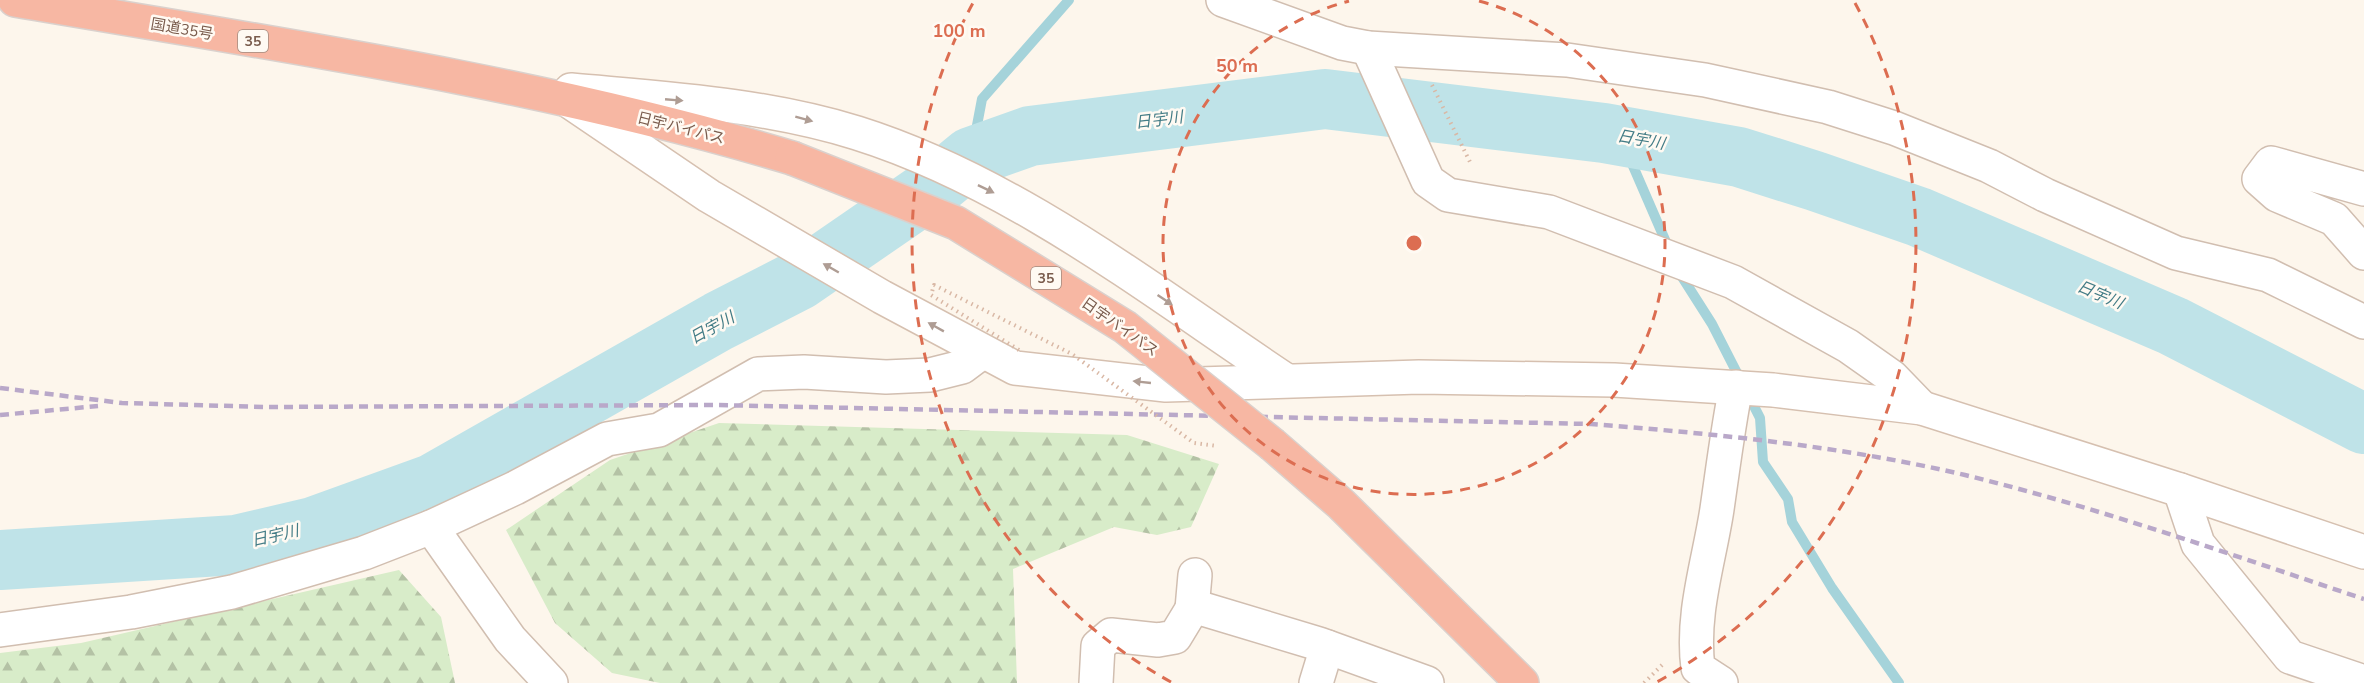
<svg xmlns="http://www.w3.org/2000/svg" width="2364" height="683" font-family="'Nunito Sans','Noto Sans JP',sans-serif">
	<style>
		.forest { fill: url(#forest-firs) }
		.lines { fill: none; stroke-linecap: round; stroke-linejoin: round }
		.stream { stroke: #a5d3da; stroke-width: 10 }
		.river { stroke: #bfe3e8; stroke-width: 60 }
		.street-casing { stroke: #d1beb0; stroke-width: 36 }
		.secondary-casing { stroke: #d6c0b0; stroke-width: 36 }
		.highway-casing { stroke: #dad1cd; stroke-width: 36 }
		.path { stroke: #d9b8a5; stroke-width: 4; stroke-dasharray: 1.5 4.5; stroke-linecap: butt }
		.street { stroke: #fff; stroke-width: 33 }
		.secondary { stroke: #fff; stroke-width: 33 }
		.highway { stroke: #f7b7a3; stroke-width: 33 }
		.rail { stroke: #b9a8c9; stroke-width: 4.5; stroke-dasharray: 9 6; stroke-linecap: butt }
		.highway-bridge-casing { stroke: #dad1cd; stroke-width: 36; stroke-linecap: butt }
		.path-bridge { stroke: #d9b8a5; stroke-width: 4; stroke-dasharray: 1.5 4.5; stroke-linecap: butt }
		.highway-bridge { stroke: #f7b7a3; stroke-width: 33 }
		.oneway { fill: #af9d94 }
		.ring { fill: none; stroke: #dc6d51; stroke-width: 3; stroke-dasharray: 10 8 }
		.labels { text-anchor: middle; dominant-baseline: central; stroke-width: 5; stroke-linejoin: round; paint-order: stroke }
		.shield { fill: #fffaf3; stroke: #a28b7f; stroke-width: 1.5 }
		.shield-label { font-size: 14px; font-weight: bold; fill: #7a5c4d }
		.street-label { font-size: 15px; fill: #7a5c4d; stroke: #fffaf3 }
		.water-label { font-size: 16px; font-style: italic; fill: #437c86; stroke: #fffaf3 }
		.centre { fill: #dc6d51; stroke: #fffaf3; stroke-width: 3 }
		.ring-label { font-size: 18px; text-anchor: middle; font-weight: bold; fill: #dc6d51; stroke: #fffaf3; stroke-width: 5; stroke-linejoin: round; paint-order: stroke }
	</style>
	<defs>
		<pattern id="forest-firs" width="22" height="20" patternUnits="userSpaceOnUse" patternTransform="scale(1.5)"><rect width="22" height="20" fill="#d8ecc9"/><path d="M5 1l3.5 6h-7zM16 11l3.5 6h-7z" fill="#b4c2a5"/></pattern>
	</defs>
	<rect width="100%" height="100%" fill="#fdf6ec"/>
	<!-- forest -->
	<g class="forest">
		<polygon points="719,423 1127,435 1219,464 1191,527 1157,535 1114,527 1013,569 1017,683 660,683 612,673 555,623 506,530 610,460"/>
		<polygon points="399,570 441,617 455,683 0,683 0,653 81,643"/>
	</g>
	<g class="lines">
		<!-- stream -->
		<g class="stream">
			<polyline points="1620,136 1669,249"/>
			<polyline points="971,157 982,99 1069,0"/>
			<polyline points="1677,269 1712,324 1760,418 1763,462 1788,499 1792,522 1832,588 1899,683"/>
		</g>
		<!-- river -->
		<polyline class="river" points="0,560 236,545 313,527 432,484 719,321 799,280 937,185 971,157 1030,136 1325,99 1604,133 1739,157 1815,181 1919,217 2173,326 2364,424"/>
		<!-- street casing -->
		<g class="street-casing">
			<g id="street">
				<polyline points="1223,0 1342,43 1368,48 1567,60 1705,80 1828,107 1894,128 1989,166 2045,195 2176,253 2268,275 2364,322"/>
				<polyline points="1368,48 1428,181 1448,195 1549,212 1733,282 1848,346 1892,377 1922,408"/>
				<polyline points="2364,189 2271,163 2259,179 2277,195 2334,219 2364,253"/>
				<polyline points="2180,490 2198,544 2290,657 2364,682"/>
				<polyline points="431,527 510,639 551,683"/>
				<polyline points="1192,609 1195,575"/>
				<polyline points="0,630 131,612 232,592 364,553 431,527 515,488 607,439 659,430 758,374 804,372 886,377 930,375 962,367 982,352"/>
				<polyline points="1096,683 1098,646 1111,635 1158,640 1175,637 1192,609 1203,609 1319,644 1427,683"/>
				<polyline points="1316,683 1327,647"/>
				<path d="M1721,683L1698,668C1691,613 1709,562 1717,509C1723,468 1728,427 1736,387"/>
			</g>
		</g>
		<!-- secondary casing -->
		<g class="secondary-casing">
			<g id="secondary">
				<path d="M571,90C669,99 763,104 857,133C1013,182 1150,290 1284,379"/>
				<polyline points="569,101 709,196 882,297 1015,368 1166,385 1419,377 1614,380 1773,390 1922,408 2180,490 2364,552"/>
			</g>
		</g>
		<!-- highway casing -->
		<g class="highway-casing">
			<g id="highway">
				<path d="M15,0C275,44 539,82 792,158"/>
				<polyline points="1273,445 1341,504 1522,683"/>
			</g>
		</g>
		<!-- path -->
		<g class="path">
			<polyline points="1432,85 1471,164"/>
			<polyline points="1644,683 1665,662"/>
		</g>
		<!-- street -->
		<use href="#street" class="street"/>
		<!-- secondary -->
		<use href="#secondary" class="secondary"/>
		<!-- highway -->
		<use href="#highway" class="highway"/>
		<!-- rail -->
		<g class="rail">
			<path d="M0,388L122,403L265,407L716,405L1591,424C1716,434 1842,446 1965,475C2100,508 2232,555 2364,599"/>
			<polyline points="0,415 98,406"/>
		</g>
		<!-- highway-bridge casing -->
		<g class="highway-bridge-casing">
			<polyline id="highway-bridge" points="792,158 956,223 1125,327 1273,445"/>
		</g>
		<!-- path-bridge -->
		<polyline class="path-bridge" points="1019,350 931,295 934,285 1072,354 1194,443 1217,446"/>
		<!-- highway-bridge -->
		<use href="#highway-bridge" class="highway-bridge"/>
	</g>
	<!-- one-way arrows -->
	<defs><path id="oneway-solid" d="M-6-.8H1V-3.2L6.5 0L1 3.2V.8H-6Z" transform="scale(1.5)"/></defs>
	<g class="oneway">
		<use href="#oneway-solid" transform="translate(674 100) rotate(5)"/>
		<use href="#oneway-solid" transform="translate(804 119) rotate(15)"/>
		<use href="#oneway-solid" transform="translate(986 189) rotate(26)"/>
		<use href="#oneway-solid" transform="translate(831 268) rotate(-150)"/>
		<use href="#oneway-solid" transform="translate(1165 300) rotate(34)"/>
		<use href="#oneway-solid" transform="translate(936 327) rotate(-151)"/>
		<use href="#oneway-solid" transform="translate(1142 382) rotate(-174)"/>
	</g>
	<!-- distance rings -->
	<g class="ring">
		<path d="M1479 1A251 251 0 1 1 1349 1"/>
		<path d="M1171 682A502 502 0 0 1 973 3M1855 3A502 502 0 0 1 1657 682"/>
	</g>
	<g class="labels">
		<!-- shield labels -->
		<g class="shield">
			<rect x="238" y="30" width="30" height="22" rx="4.5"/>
			<rect x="1031" y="267" width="30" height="22" rx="4.5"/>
		</g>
		<g class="shield-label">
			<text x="253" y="41">35</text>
			<text x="1046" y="278">35</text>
		</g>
		<!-- street labels -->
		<g class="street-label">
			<text transform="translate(182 29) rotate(10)">国道35号</text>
			<text transform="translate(681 128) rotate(14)">日宇バイパス</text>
			<text transform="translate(1120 327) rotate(35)">日宇バイパス</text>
		</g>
		<!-- water labels -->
		<g class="water-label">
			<text transform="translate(1159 120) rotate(-7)">日宇川</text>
			<text transform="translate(1641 140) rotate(10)">日宇川</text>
			<text transform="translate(2100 295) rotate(23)">日宇川</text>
			<text transform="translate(712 328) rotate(-29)">日宇川</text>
			<text transform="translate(275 536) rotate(-13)">日宇川</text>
		</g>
	</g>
	<circle cx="1414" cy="243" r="9" class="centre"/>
	<g class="ring-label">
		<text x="959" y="37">100 m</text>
		<text x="1237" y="72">50 m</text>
	</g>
</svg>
